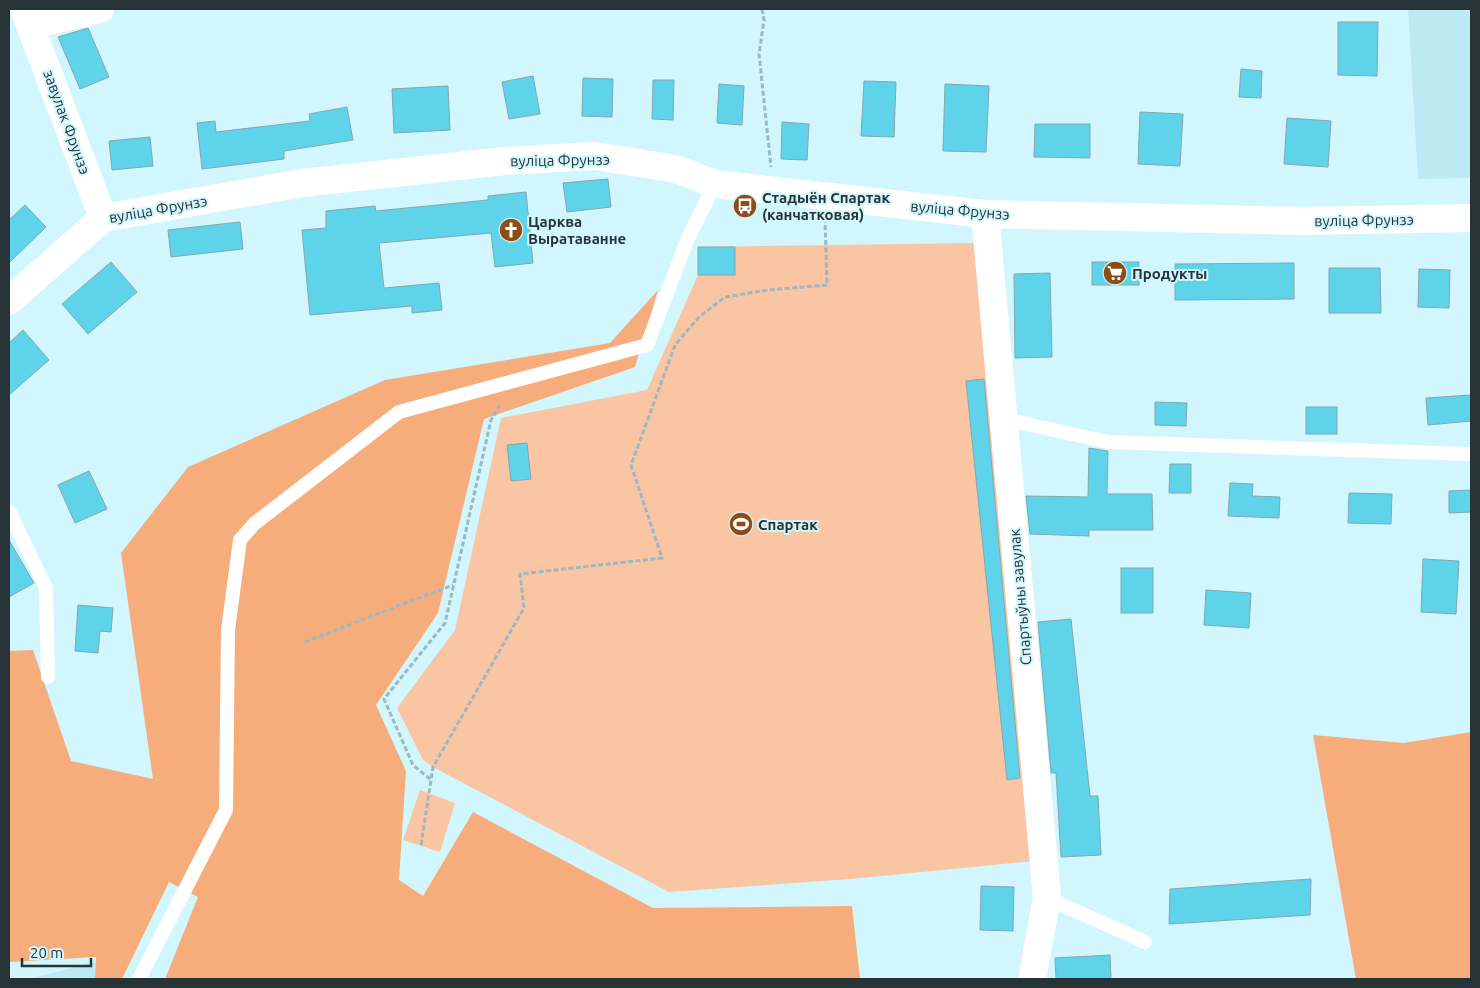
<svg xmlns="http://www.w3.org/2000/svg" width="1480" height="988" font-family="Ubuntu,sans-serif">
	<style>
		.built { fill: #bde9f3 }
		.green { fill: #fac5a3 }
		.forest { fill: #f7ad7b }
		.building { fill: #5fd3ea; stroke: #84a7af }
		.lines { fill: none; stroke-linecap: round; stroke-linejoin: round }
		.path { stroke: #9bb9bf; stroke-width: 3; stroke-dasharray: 5 2.5; stroke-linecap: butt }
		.service { stroke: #fff; stroke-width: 14 }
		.minor { stroke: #fff; stroke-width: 28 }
		.tertiary { stroke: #fff; stroke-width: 28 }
		.labels { text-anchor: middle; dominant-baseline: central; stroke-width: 4; stroke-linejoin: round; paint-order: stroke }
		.street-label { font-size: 15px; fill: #263438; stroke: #d1f6fe }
		.poi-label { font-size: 15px; font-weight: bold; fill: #263438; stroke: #d1f6fe; text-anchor: start }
	</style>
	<rect width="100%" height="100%" fill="#d1f6fe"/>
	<!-- built -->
	<g class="built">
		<polygon points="1408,9 1471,9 1471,178 1418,179"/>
		<polygon points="110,958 110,979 30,979"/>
	</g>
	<!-- green -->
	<g class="green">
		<polygon points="977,243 1034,861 851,879 669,892 433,767 423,760 397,708 455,630 501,418 647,390 698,275 698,247"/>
		<polygon points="420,790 455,803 440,852 403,840"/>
	</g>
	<!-- forest -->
	<g class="forest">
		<polygon points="658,290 635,367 484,419 438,613 376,705 406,771 399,880 423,896 473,812 653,908 852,906 860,979 165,979 198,897 169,882 122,979 95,979 96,957 9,962 9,651 33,650 71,761 153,779 121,553 188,467 385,380 610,343"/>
		<polygon points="1471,732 1471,979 1356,979 1313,735 1404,743"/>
	</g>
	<!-- building -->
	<g class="building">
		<polygon points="1338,22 1378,22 1377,76 1338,75"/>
		<polygon points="88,28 109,77 80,89 58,37"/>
		<polygon points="1241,69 1262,71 1261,98 1239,97"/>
		<polygon points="533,76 540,114 509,119 502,82"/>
		<polygon points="583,78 613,79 612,117 582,116"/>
		<polygon points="653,80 674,80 673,120 652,119"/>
		<polygon points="864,81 896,82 894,137 861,136"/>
		<polygon points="719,84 744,86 742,125 717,123"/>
		<polygon points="945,84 989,86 986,152 943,151"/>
		<polygon points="448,86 450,130 394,133 392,89"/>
		<polygon points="347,107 353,140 284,151 284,159 202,169 197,123 215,121 216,132 310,121 309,114"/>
		<polygon points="1140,112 1183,114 1180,166 1138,164"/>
		<polygon points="1287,118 1331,121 1328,167 1284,164"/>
		<polygon points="782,122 809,124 807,160 781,159"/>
		<polygon points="1035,124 1090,124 1090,158 1034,157"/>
		<polygon points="150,137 153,166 112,170 109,141"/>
		<polygon points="608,179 611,207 567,212 563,183"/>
		<polygon points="526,192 533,263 495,267 491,233 379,243 384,288 439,283 442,310 412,313 412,306 310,315 302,230 326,228 326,211 375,206 376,211 488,200 488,196"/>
		<polygon points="25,205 46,227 9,263 9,220"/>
		<polygon points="240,222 243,249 171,257 168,230"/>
		<rect x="698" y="247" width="37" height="28"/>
		<polygon points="111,262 137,292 88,334 62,304"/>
		<rect x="1092" y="262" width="47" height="23"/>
		<polygon points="1294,263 1294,299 1175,300 1175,264"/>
		<polygon points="1329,268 1380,268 1381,313 1329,313"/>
		<polygon points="1419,269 1450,270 1449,308 1418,307"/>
		<polygon points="1050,273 1052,357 1015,358 1014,274"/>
		<polygon points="23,330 49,360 9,395 9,343"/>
		<polygon points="984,379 1020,778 1007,780 966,381"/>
		<polygon points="1471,395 1471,421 1428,425 1426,398"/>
		<polygon points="1155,402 1187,403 1186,426 1155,425"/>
		<rect x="1306" y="407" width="31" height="27"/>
		<polygon points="527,443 531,479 511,481 507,445"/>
		<polygon points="1089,448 1108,451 1107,494 1152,494 1153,530 1089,530 1089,536 1030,534 1026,496 1088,497"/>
		<polygon points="1170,464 1191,464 1191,493 1169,493"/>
		<polygon points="89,471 107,509 75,523 58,485"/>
		<polygon points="1230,483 1253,484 1252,496 1280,497 1279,518 1228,516"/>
		<polygon points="1471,490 1471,512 1449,513 1449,491"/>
		<polygon points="1349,493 1392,494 1391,524 1348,523"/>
		<polygon points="9,540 34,583 9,597"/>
		<polygon points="1423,559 1459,561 1456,614 1421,612"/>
		<rect x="1121" y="568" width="32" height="45"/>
		<polygon points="1206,590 1251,593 1249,628 1204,625"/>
		<polygon points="78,605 113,608 111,632 100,631 98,653 75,651"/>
		<polygon points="1071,619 1090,796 1098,796 1101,855 1061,857 1056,773 1051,773 1038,622"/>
		<polygon points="1311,879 1310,915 1169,924 1170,889"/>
		<polygon points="981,886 1014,887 1013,931 980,930"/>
		<polygon points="1110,955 1111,979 1056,979 1055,958"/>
	</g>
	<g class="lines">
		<!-- path -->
		<g class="path">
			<polyline points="762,9 764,20 759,54 771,167"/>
			<polyline points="305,642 453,585"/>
			<polyline points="430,779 413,765 384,699 445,623 491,420 501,403"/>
			<polyline points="421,845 433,767 524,608 520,574 662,558 631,465 675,345 699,317 725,297 768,290 827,285 825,220"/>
		</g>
		<!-- service -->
		<g class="service">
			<polyline points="1004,419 1108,442 1469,454"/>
			<polyline points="9,511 46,588 48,677"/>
			<polyline points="1047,898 1145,942"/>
			<polyline points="139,979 226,810 228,630 240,540 254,524 399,412 647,345 689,236 715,184"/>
		</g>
		<!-- minor -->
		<g class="minor">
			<polyline points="24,9 103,218"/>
			<polyline points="31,25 100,9"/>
			<polyline points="985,214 1047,898 1032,979"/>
		</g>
		<!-- tertiary -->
		<polyline class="tertiary" points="9,301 103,218 302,183 505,161 595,156 676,169 715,184 985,214 1303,221 1471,218"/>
	</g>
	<!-- icons -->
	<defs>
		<g id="bus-disc" transform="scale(1.25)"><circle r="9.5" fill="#8d4c18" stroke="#d1f6fe"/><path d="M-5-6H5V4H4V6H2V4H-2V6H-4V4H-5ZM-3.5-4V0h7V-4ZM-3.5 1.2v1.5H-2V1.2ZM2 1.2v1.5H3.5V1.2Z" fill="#fff"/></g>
		<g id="church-disc" transform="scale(1.25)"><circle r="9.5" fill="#8d4c18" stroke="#d1f6fe"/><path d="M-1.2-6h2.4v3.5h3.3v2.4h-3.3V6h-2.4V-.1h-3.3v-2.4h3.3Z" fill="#fff"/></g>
		<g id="supermarket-disc" transform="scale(1.25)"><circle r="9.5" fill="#8d4c18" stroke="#d1f6fe"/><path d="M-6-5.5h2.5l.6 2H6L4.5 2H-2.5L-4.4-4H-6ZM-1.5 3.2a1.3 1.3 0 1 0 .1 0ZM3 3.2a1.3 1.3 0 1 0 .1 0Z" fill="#fff"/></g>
		<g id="stadium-disc" transform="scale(1.25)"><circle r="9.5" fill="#8d4c18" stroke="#d1f6fe"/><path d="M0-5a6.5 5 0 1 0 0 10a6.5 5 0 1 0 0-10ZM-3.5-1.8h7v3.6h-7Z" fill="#fff"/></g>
	</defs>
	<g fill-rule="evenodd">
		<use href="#bus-disc" x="745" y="206"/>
		<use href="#church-disc" x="511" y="230"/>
		<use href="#supermarket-disc" x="1115" y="273"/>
		<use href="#stadium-disc" x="741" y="524"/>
	</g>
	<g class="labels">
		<!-- street labels -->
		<g class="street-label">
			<text transform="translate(67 122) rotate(70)">завулак Фрунзэ</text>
			<text transform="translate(560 160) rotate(-1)">вуліца Фрунзэ</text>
			<text transform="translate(158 209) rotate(-10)">вуліца Фрунзэ</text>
			<text transform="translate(960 210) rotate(5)">вуліца Фрунзэ</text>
			<text transform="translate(1364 220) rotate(-1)">вуліца Фрунзэ</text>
			<text transform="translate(1020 597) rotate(-95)">Спартыўны завулак</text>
		</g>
		<!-- poi labels -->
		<g class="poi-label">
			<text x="762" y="197">Стадыён Спартак<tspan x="762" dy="17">(канчатковая)</tspan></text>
			<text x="528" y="221">Царква<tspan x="528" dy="17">Выратаванне</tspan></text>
			<text x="1132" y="273">Продукты</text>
			<text x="758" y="524">Спартак</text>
		</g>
	</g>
	<!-- border -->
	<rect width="1480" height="988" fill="none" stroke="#263438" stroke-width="20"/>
	<!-- scale -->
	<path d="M22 958v8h69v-8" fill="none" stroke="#263438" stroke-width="2.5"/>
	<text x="30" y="958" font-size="15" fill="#263438" stroke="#d1f6fe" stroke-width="4" paint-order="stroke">20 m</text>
</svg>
